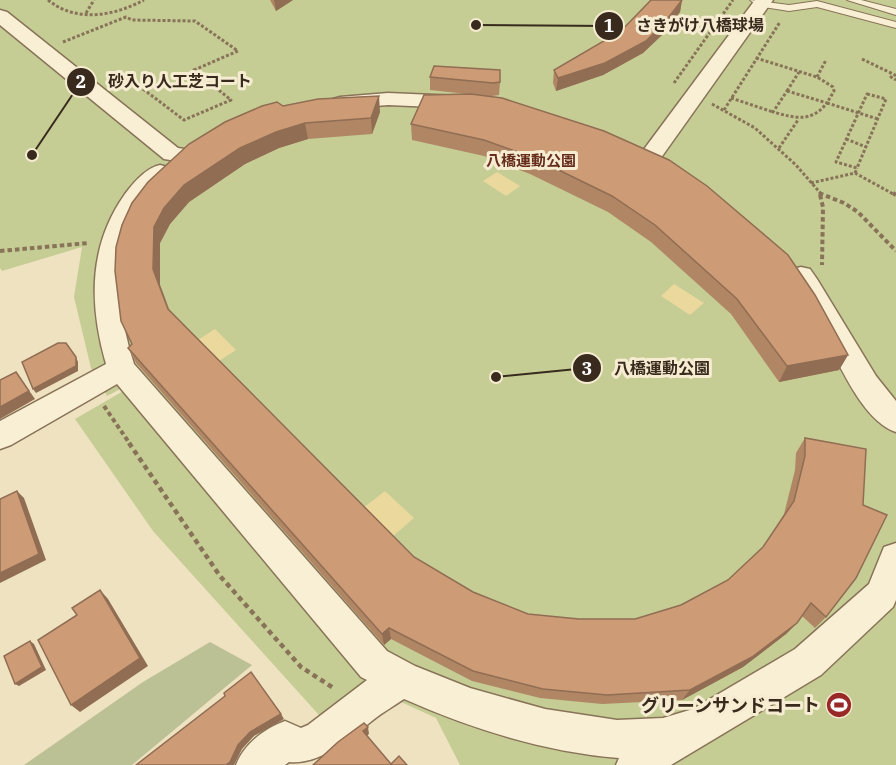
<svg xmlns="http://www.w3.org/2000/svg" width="896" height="765" font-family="'IBM Plex Serif','Noto Sans JP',serif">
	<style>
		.green { fill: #c5cd95 }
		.sand { fill: #ebd89d }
		.cemetery { fill: #bbc194 }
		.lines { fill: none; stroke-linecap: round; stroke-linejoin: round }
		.service-casing { stroke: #887358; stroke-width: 2 }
		.minor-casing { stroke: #887358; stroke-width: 3 }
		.path-far2 { stroke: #887358; stroke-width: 3; stroke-dasharray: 3 2; stroke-linecap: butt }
		.path-far1 { stroke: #887358; stroke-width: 4; stroke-dasharray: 4.5 3; stroke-linecap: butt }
		.path { stroke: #887358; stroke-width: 4.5; stroke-dasharray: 5 4; stroke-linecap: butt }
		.service { fill: #f9efd4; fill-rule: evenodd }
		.minor { fill: #f9efd4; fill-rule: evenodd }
		.wall { fill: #b08665 }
		.shaded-wall { fill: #906d53 }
		.building { fill: #cd9c76; stroke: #906d53; stroke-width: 1.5 }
		.labels { text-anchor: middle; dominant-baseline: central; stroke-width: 6; stroke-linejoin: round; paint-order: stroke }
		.far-quarter-label { font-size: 15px; font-weight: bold; fill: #652c1c; stroke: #f6ecd1 }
		.near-poi-label { font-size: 18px; font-weight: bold; fill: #382a1d; stroke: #f6ecd1; text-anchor: end }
		.leader { fill: none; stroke: #382a1d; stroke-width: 2 }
		.callout-dot { fill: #382a1d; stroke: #f6ecd1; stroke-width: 2 }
		.mark-label { font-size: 18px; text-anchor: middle; font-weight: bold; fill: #fff }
		.callout-label { font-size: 16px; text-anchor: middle; font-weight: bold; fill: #382a1d; stroke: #f6ecd1; stroke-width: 6; stroke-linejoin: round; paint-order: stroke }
	</style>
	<rect width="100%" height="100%" fill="#efe2c1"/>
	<!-- green -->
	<g class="green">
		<polygon points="0,0 896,0 896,765 460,765 436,718 388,696 126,386 107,396 91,368 74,297 82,247 2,271 0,268"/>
		<polygon points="125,390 373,685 328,725 153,531 75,419"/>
	</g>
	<!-- sand -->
	<g class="sand">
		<polygon points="497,172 520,186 506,196 483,181"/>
		<polygon points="674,284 704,303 690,315 661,296"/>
		<polygon points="215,329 236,350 216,363 195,342"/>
		<polygon points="385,491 414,518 392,537 363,508"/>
	</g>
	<!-- cemetery -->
	<polygon class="cemetery" points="210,642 252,665 132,765 24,765 143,682"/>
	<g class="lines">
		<!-- service casing -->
		<g class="service-casing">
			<g id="service">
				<polygon points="750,0 789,5 817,1 896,22 896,28 817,7 789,11 758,6"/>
				<polygon points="847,0 861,0 896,9 896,15"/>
			</g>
		</g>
		<!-- minor casing -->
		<g class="minor-casing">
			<g id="minor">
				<polygon points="755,0 773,0 658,162 650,164 642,162 639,157 642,152"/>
				<polygon points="0,10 7,12 178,148 191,150 194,155 191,160 183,162 164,159 0,25"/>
				<polygon points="388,93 458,96 465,98 468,102 465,106 458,108 388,105 340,109 333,107 330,103 333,99 340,97"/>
				<path d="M160,165L168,167L171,172C161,188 145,197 136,215C111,261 119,316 134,364L387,651L415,666L470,688L545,709L617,720L663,718L693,709L795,649L869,584L884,547L896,543V600L893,607L821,675L671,765H616L619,758C544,752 472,729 404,699C394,706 383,712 373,720C351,738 321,765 289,762L285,765H236C244,744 264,729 285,721L301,728L308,725L367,680L361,677L117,384L11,445L0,449V421L106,364C89,305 88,246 125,194C134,182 146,168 160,165Z"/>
				<path d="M801,267L810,269L817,279L876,376L896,401V432C860,420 836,355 818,324C809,307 798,292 788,276L792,269Z"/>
			</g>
		</g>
		<!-- path-far2 -->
		<g class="path-far2">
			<path d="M48,0C76,23 114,16 144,0"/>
			<polyline points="86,13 94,0"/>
			<polyline points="63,42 126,17 132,20 195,21 238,51 194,70 231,100 184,120 135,83 109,76"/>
			<polyline points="756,58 817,77 833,87 834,91 827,103"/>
			<polyline points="862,59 895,75 891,77 896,80"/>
			<polyline points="817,77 826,60"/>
			<polyline points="674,83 733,0"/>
			<path d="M787,91L827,103C811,123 795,118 773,112Z"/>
			<polyline points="787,91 799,72"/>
			<polygon points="867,94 886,99 857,168 836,162"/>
			<polyline points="731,98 773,112"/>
			<polyline points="827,103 878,119"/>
			<polyline points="712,104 755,128 796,165 822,195"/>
			<polyline points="724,110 780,22"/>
			<polyline points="846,139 866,147"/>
			<polyline points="779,148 798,120"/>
			<polyline points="855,173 857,168"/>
			<polyline points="811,183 855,173 895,195"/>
		</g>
		<!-- path-far1 -->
		<g class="path-far1">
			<polyline points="819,193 844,203 858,212 896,251"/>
			<polyline points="893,193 896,195"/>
			<polyline points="820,195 823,207 822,265"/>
			<polyline points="0,251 89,243"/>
			<polyline points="104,406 130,444"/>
		</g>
		<!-- path -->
		<polyline class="path" points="129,443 220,576 301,667 335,689"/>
		<!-- service -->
		<use href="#service" class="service"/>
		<!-- minor -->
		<use href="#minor" class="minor"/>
	</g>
	<!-- wall -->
	<g class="wall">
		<polygon points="270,0 293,0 276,11"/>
		<polygon points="682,0 680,12 662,35 643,53 603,75 556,91 553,83 554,70"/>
		<polygon points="430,77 500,82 499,95 492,96 848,355 839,370 779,382 731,314 651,242 608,212 530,174 484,156 412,140 411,124 467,94 430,90"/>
		<polygon points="283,106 380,112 372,134 308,139 279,148 245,164 189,202 170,224 160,243 160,285 169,310 414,557 473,592 528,614 579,619 635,619 681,605 728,580 762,549 784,514 795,470 796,453 805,438 826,617 815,628 802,616 797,623 786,634 743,667 682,700 602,704 540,698 472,681 391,639 384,645 136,363 128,348 132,344 115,271"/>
	</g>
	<!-- shaded-wall -->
	<g class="shaded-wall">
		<polygon points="274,0 293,0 276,11"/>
		<polygon points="682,0 680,12 662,35 643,53 603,75 556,91 558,78"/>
		<polygon points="379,96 380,112 372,134 371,118"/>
		<polygon points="305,123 308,139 279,148 245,164 189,202 170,224 160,243 160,285 175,324 153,269 154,227 164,208 184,185 240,148 276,132"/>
		<polygon points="848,355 839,370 779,382 787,366"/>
		<polygon points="76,357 78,362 78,371 36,393 33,389"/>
		<polygon points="16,372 35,399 0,419 0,407"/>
		<polygon points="17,491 24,498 46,560 0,583 0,573"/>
		<polygon points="100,590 108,599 148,666 80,712 71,705"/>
		<polygon points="797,623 786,634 743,667 682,700 690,690"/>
		<polygon points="389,628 391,639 384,645 382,634"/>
		<polygon points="30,641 34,644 46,670 19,686 15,684"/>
		<polygon points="281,714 284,719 254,736 242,749 234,765 226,765 238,745 250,732"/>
		<polygon points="368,727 369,734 365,737 363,731"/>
	</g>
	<!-- building -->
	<g class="building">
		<polygon points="651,0 682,0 665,22 646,41 605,63 558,78 554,70 621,31"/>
		<polygon points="434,66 500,70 500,82 493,83 430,77"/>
		<polygon points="471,94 502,98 604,131 669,160 707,186 788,255 815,295 848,355 787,366 737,299 655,225 612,196 532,157 484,140 411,124 424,95"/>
		<polygon points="379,96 371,118 305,123 276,132 240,148 184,185 164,208 154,227 153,269 168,309 414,557 473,592 528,614 579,619 635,619 681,605 728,580 763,547 794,501 805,456 805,438 866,449 863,505 887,515 856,578 826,617 811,603 797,623 752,657 690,690 607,695 543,689 473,671 389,628 382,634 128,348 132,344 121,321 115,271 116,247 122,225 132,203 148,182 189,144 225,122 262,106 277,102 283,106 318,99"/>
		<polygon points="58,343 66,343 76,357 76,366 33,389 22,362"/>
		<polygon points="16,372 29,391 0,407 0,380"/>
		<polygon points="17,491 39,554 0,573 0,499"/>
		<polygon points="100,590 140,658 71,705 38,640 77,615 72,608"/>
		<polygon points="30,641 42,667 15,684 4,656"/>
		<polygon points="251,672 281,714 250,732 238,745 230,762 226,765 136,765 225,696 224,693"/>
		<polygon points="364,723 368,727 363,731 391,764 399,756 407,765 313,765 338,742"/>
	</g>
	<!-- icons -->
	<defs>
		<g id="stadium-disc" transform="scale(1.35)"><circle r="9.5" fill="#982927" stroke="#f6ecd1"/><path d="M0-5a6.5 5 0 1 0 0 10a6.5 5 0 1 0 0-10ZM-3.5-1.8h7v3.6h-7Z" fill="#fff"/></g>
	</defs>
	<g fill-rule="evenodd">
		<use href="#stadium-disc" x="839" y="705"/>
	</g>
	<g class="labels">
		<!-- far-quarter labels -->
		<g class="far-quarter-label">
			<text x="531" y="160">八橋運動公園</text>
		</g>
		<!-- near-poi labels -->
		<g class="near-poi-label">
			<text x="820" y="705">グリーンサンドコート</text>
		</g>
	</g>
	<!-- callouts -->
	<path class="leader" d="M476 25L609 26M32 155L81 82M496 377L587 368"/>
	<g class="callout-dot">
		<circle cx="476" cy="25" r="6"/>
		<circle cx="32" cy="155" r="6"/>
		<circle cx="496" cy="377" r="6"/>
		<circle cx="609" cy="26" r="15"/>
		<circle cx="81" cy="82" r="15"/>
		<circle cx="587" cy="368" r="15"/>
	</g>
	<g class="mark-label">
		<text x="609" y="32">1</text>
		<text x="81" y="88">2</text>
		<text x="587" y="375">3</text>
	</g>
	<g class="callout-label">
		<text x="700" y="31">さきがけ八橋球場</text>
		<text x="180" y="87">砂入り人工芝コート</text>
		<text x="662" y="374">八橋運動公園</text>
	</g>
</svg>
